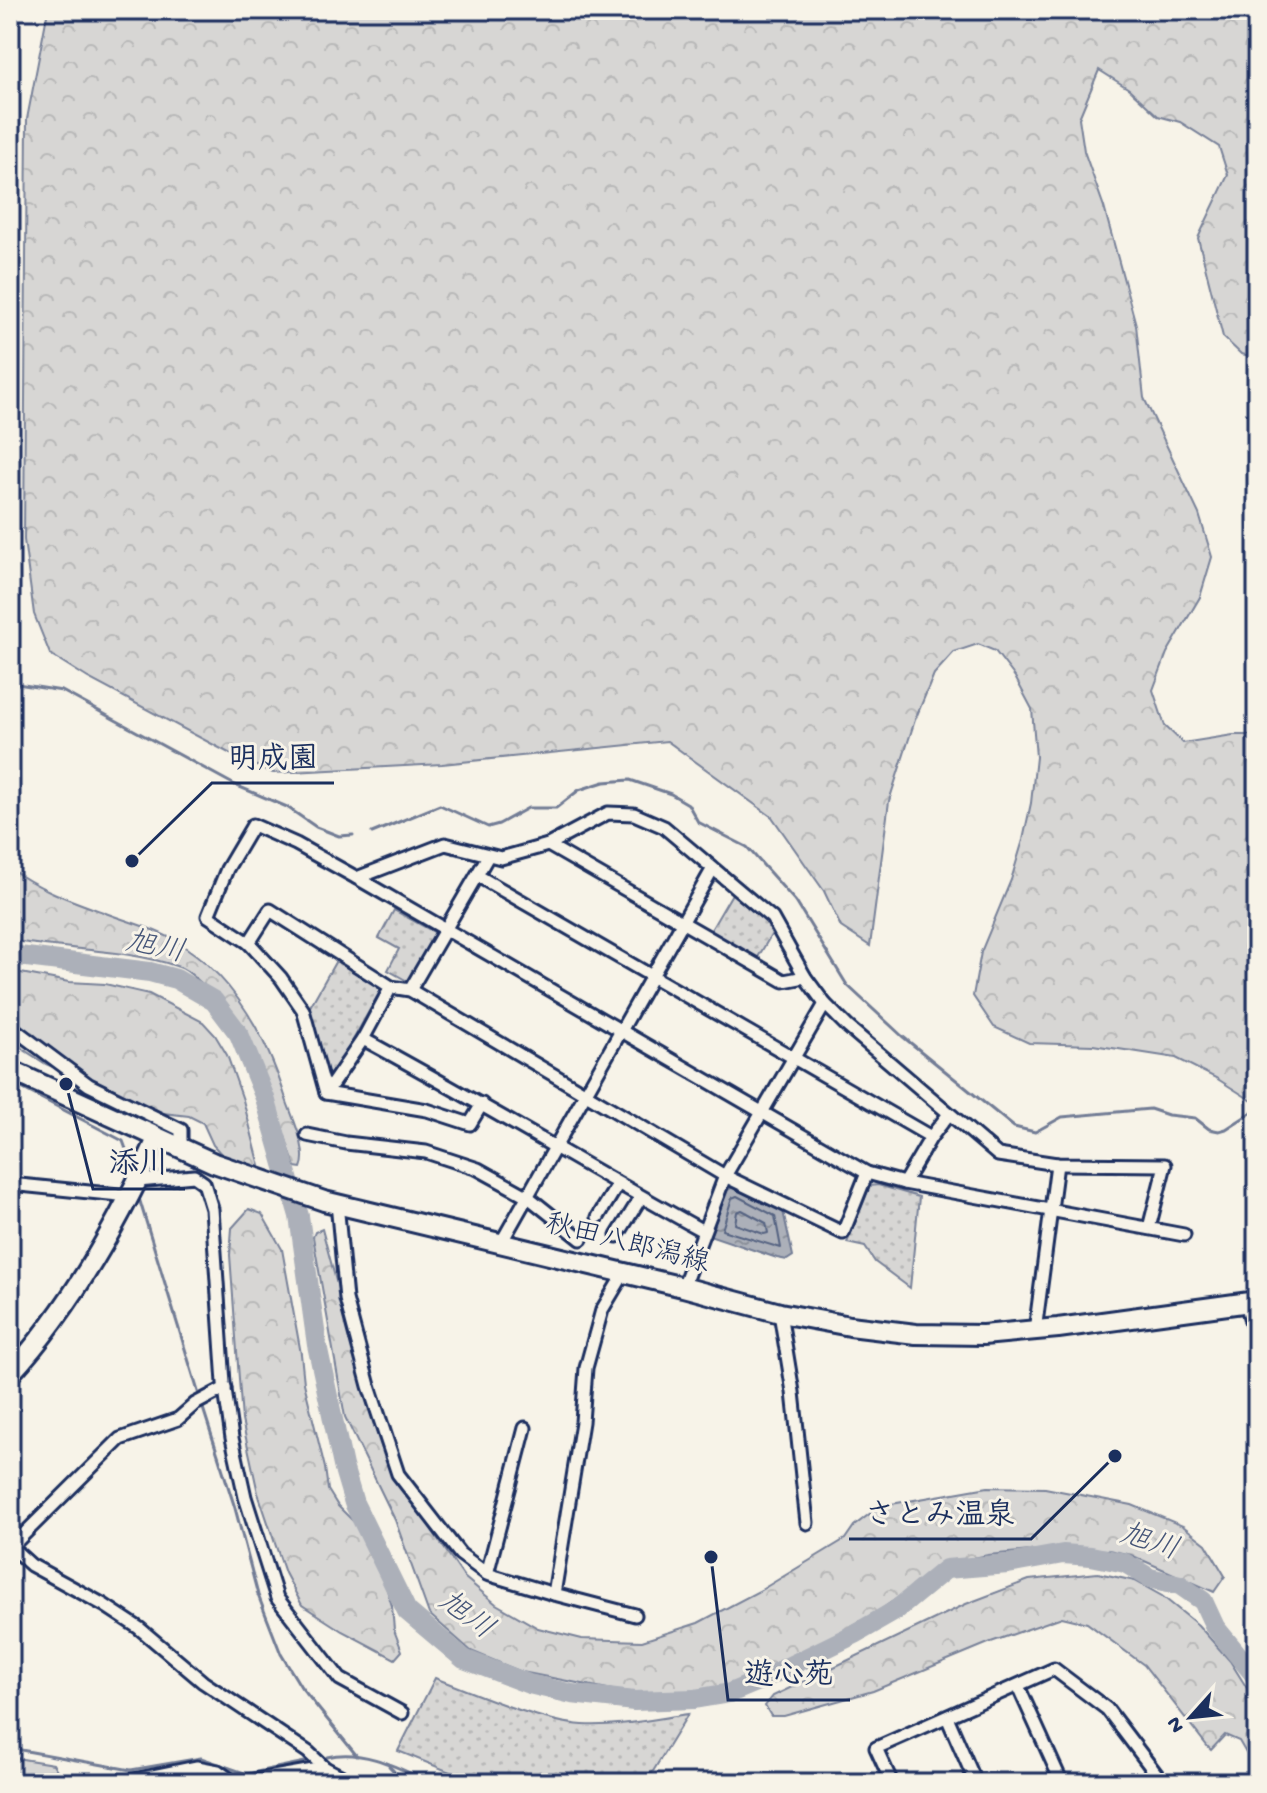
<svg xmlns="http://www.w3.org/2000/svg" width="1267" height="1793" font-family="'Gochi Hand','Klee One',sans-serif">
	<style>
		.grass { fill: url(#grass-dots); stroke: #798299; stroke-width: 2 }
		.forest { fill: url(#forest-crowns); stroke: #798299; stroke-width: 2 }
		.water { fill: url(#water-ripples); stroke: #727c95; stroke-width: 2 }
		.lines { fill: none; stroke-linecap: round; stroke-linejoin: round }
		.shore { stroke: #556382; stroke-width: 2 }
		.stream { stroke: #727c95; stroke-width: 3 }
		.river { stroke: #acb0b9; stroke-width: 20 }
		.minor-casing { stroke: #1b2f5e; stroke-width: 17 }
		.primary-casing { stroke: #1b2f5e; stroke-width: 24 }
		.minor { stroke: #f7f3e8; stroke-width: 11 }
		.primary { stroke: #f7f3e8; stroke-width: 18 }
		.labels { text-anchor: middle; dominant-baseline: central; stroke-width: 6; stroke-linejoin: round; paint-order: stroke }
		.street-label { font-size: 28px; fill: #1b2f5e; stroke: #f7f3e8 }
		.water-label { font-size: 30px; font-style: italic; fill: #465679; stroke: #f7f3e8 }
		.leader { fill: none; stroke: #1b2f5e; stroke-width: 3 }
		.callout-dot { fill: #1b2f5e; stroke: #f7f3e8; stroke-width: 3 }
		.callout-label { font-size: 30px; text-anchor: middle; font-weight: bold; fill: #1b2f5e; stroke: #f7f3e8; stroke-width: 6; stroke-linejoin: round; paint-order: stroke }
	</style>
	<defs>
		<pattern id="grass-dots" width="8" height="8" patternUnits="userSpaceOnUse" patternTransform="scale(2)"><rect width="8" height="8" fill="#d7d6d4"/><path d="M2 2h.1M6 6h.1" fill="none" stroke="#b8b8b8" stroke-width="1.8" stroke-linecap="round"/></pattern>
		<pattern id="forest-crowns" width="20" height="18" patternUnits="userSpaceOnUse" patternTransform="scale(2)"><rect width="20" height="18" fill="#d7d6d4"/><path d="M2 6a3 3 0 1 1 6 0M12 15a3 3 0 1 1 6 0" fill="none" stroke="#b8b8b8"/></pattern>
		<pattern id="water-ripples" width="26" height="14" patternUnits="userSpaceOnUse" patternTransform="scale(2)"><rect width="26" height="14" fill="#acb0b9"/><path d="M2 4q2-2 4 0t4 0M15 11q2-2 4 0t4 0" fill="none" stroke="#8b909a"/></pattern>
	</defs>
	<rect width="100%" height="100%" fill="#f7f3e8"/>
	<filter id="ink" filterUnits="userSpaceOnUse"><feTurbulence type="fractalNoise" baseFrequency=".0125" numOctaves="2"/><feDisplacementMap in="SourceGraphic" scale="16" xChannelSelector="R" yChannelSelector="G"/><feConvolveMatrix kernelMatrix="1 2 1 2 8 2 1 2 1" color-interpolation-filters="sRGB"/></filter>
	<g filter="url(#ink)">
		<!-- grass -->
		<g class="grass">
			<polygon points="733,892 767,919 774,930 757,959 709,933"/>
			<polygon points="394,910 436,933 409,982 388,970 399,949 379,938"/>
			<polygon points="338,957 383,986 333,1076 323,1075 307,1012"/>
			<polygon points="878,1185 919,1197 910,1288 875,1262 865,1247 847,1243 870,1186"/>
			<path d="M435,1678C474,1693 543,1723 583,1725C617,1727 654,1719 688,1714L652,1773L627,1783H477L398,1751Z"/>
		</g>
		<!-- forest -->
		<g class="forest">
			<polygon points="48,10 1257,10 1257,357 1241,354 1223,337 1198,238 1228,175 1219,147 1180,122 1158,116 1129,89 1099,70 1079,118 1084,151 1104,207 1136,325 1144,398 1199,514 1212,557 1200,597 1167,653 1153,690 1165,726 1183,743 1233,735 1257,735 1257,1104 1216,1078 1176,1058 1093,1045 1029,1043 994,1027 973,996 981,952 1011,880 1023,840 1031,803 1036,757 1032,709 1015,677 995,651 978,644 954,652 934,674 915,720 889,801 870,946 841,927 824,891 772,817 667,741 442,764 273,773 242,760 88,678 50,654 34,614 24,540 27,119"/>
			<path d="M10,868C38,889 70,900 103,912C125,921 151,927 172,939C231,972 266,1035 286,1099C292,1117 309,1151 301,1168L295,1167C273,1102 256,1024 199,981C193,976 186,969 179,967C129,949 63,950 10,940Z"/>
			<polygon points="10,971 69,982 105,984 149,994 203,1022 215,1035 227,1055 243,1100 260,1166 251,1168 224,1157 213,1145 203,1123 189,1116 163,1113 46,1064 10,1041"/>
			<polygon points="249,1209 262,1214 282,1249 301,1354 304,1383 325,1468 328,1490 338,1506 357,1525 382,1574 392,1606 394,1630 402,1651 395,1659 342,1631 302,1605 285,1573 258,1493 242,1420 230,1255 232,1228"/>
			<polygon points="322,1229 377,1433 396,1478 464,1577 496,1604 538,1628 582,1639 642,1641 698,1623 761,1590 845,1539 854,1526 880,1506 988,1487 1045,1488 1132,1505 1183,1526 1206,1544 1225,1576 1214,1592 1131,1555 1109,1550 1060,1548 988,1555 949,1563 871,1616 751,1678 722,1689 638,1695 522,1672 471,1651 429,1614 395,1520 345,1417 313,1237 315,1232"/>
			<polygon points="1098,1573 1135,1581 1162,1596 1198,1625 1230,1661 1257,1704 1257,1772 1239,1741 1225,1735 1211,1750 1208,1747 1144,1665 1087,1623 1062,1617 991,1642 873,1691 784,1716 771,1716 765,1706 773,1696 966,1604 1029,1580"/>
			<polygon points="10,1757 53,1764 65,1783 10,1783"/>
		</g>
		<!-- water -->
		<polygon class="water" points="735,1186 783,1211 793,1256 787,1260 777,1258 709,1235 726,1191"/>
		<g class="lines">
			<!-- shore -->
			<g class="shore">
				<polygon points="737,1196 775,1216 781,1248 722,1230 732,1198"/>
				<polygon points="742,1210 766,1223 768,1233 764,1234 735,1224 737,1212"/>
			</g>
			<!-- stream -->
			<g class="stream">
				<polyline points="11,683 62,691 235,785 287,807 316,827 339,836 353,835"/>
				<polyline points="372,833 440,805 488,827 499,824 528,808 556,808 579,790 604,782 630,780 671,794 688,804 698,822 747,847 796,902 847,985 902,1036 1014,1127 1035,1132 1062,1117 1150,1109 1168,1115 1195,1118 1209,1129 1219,1131 1226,1129 1257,1109"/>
				<polyline points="10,1082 123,1141 134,1171"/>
				<polyline points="138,1195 200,1398"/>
				<polyline points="202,1405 235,1508 258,1595 281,1654 301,1687 357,1756"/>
				<polyline points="10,1748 131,1770 201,1758 247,1774 305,1762"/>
				<path d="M327,1757C363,1748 399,1768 431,1783"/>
				<polyline points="389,1766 405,1783"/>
			</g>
			<!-- river -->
			<polyline class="river" points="10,955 150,972 176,979 214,1001 239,1034 265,1098 299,1216 317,1345 343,1466 354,1503 407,1611 464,1659 529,1684 572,1694 634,1701 694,1699 730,1693 761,1680 855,1634 895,1611 946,1569 1008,1564 1063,1554 1091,1556 1125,1563 1150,1578 1180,1585 1203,1601 1215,1627 1257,1678"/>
			<!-- minor casing -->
			<g class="minor-casing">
				<g id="minor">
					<polyline points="548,845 784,981 805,977"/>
					<polyline points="478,876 931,1137"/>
					<polyline points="357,878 445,844 501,858 548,845 608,813 634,814 664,827 772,918 805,977 825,1004 848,1027 998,1155 1057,1164 1165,1165 1149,1228"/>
					<polyline points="249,943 270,910 391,987 410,990 725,1176 843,1233 867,1173"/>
					<polyline points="410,990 488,856"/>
					<polyline points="10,1026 89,1085 181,1130 181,1150"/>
					<path d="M363,1039C478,1101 589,1168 703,1231"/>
					<polyline points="326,1093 363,1039 391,987"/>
					<polyline points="482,1104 470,1124 427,1110 326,1093 303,1010 281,978 249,943 208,916 227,869 253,825 296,844 357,878 867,1173 904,1183 1184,1235"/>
					<polyline points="307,1135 346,1143 426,1152 478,1169 527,1196 581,1239"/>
					<polyline points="138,1181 194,1176 204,1183 212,1209 224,1383 232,1438 245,1497 277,1598 340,1679 402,1713"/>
					<polyline points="904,1183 931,1137 949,1114"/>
					<polyline points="10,1184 129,1196"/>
					<polyline points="337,1203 346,1299 369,1386 398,1474 460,1554 487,1574 554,1594"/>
					<polyline points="598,1217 618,1184"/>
					<polyline points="617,1236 641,1197"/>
					<polyline points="501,1243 712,870"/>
					<polyline points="624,1273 602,1310 586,1368 582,1422 554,1594 635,1615"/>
					<polyline points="683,1287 725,1176 825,1004"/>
					<polyline points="1246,1302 1257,1344"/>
					<polyline points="780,1313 793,1392 807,1523"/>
					<polyline points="1035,1331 1057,1164"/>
					<polyline points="10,1546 31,1565 104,1605 139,1628 203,1682 308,1752 325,1768 354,1783"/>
					<polyline points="11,1547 120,1439 178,1419 195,1404 225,1388"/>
					<polyline points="487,1574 525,1428"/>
					<polyline points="1018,1686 1062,1783"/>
					<polyline points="947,1717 976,1783"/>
					<polyline points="124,1782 197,1767 218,1771 235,1783"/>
					<polyline points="238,1783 325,1768"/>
					<polyline points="892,1783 876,1748 1054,1669 1107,1709 1163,1783"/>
				</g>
			</g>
			<!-- primary casing -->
			<g class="primary-casing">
				<g id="primary">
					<polyline points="10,1070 214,1163 324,1201 683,1287 780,1313 850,1326 916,1334 983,1335 1058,1328 1257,1301"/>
					<path d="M10,1374C72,1307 119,1222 157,1139"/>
				</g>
			</g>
			<!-- minor -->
			<use href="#minor" class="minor"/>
			<!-- primary -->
			<use href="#primary" class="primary"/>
		</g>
	</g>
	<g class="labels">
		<!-- street labels -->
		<g class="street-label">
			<text transform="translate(627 1245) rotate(14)">秋田八郎潟線</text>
		</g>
		<!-- water labels -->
		<g class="water-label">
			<text transform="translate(155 949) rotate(12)">旭川</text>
			<text transform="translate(1149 1544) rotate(18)">旭川</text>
			<text transform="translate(465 1617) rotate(36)">旭川</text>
		</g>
	</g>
	<!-- callouts -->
	<path class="leader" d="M132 861L212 783H334M66 1084L93 1189H185M1115 1456L1031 1539H849M711 1557L728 1700H850"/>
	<g class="callout-dot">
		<circle cx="132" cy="861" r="8"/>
		<circle cx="66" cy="1084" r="8"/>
		<circle cx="1115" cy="1456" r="8"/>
		<circle cx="711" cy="1557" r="8"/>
	</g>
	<g class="callout-label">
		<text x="273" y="767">明成園</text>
		<text x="139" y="1172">添川</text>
		<text x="940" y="1523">さとみ温泉</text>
		<text x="789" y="1683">遊心苑</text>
	</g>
	<!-- margin -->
	<rect width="1267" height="1793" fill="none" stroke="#f7f3e8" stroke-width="40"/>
	<rect x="20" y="20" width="1227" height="1753" fill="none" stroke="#1b2f5e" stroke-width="3" filter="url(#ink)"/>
	<!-- north arrow -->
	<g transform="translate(1191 1717) rotate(243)" stroke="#f7f3e8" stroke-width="6" paint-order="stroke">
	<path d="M0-6L14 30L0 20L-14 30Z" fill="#1b2f5e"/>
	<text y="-12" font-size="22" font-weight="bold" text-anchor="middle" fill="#1b2f5e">N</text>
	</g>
</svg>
